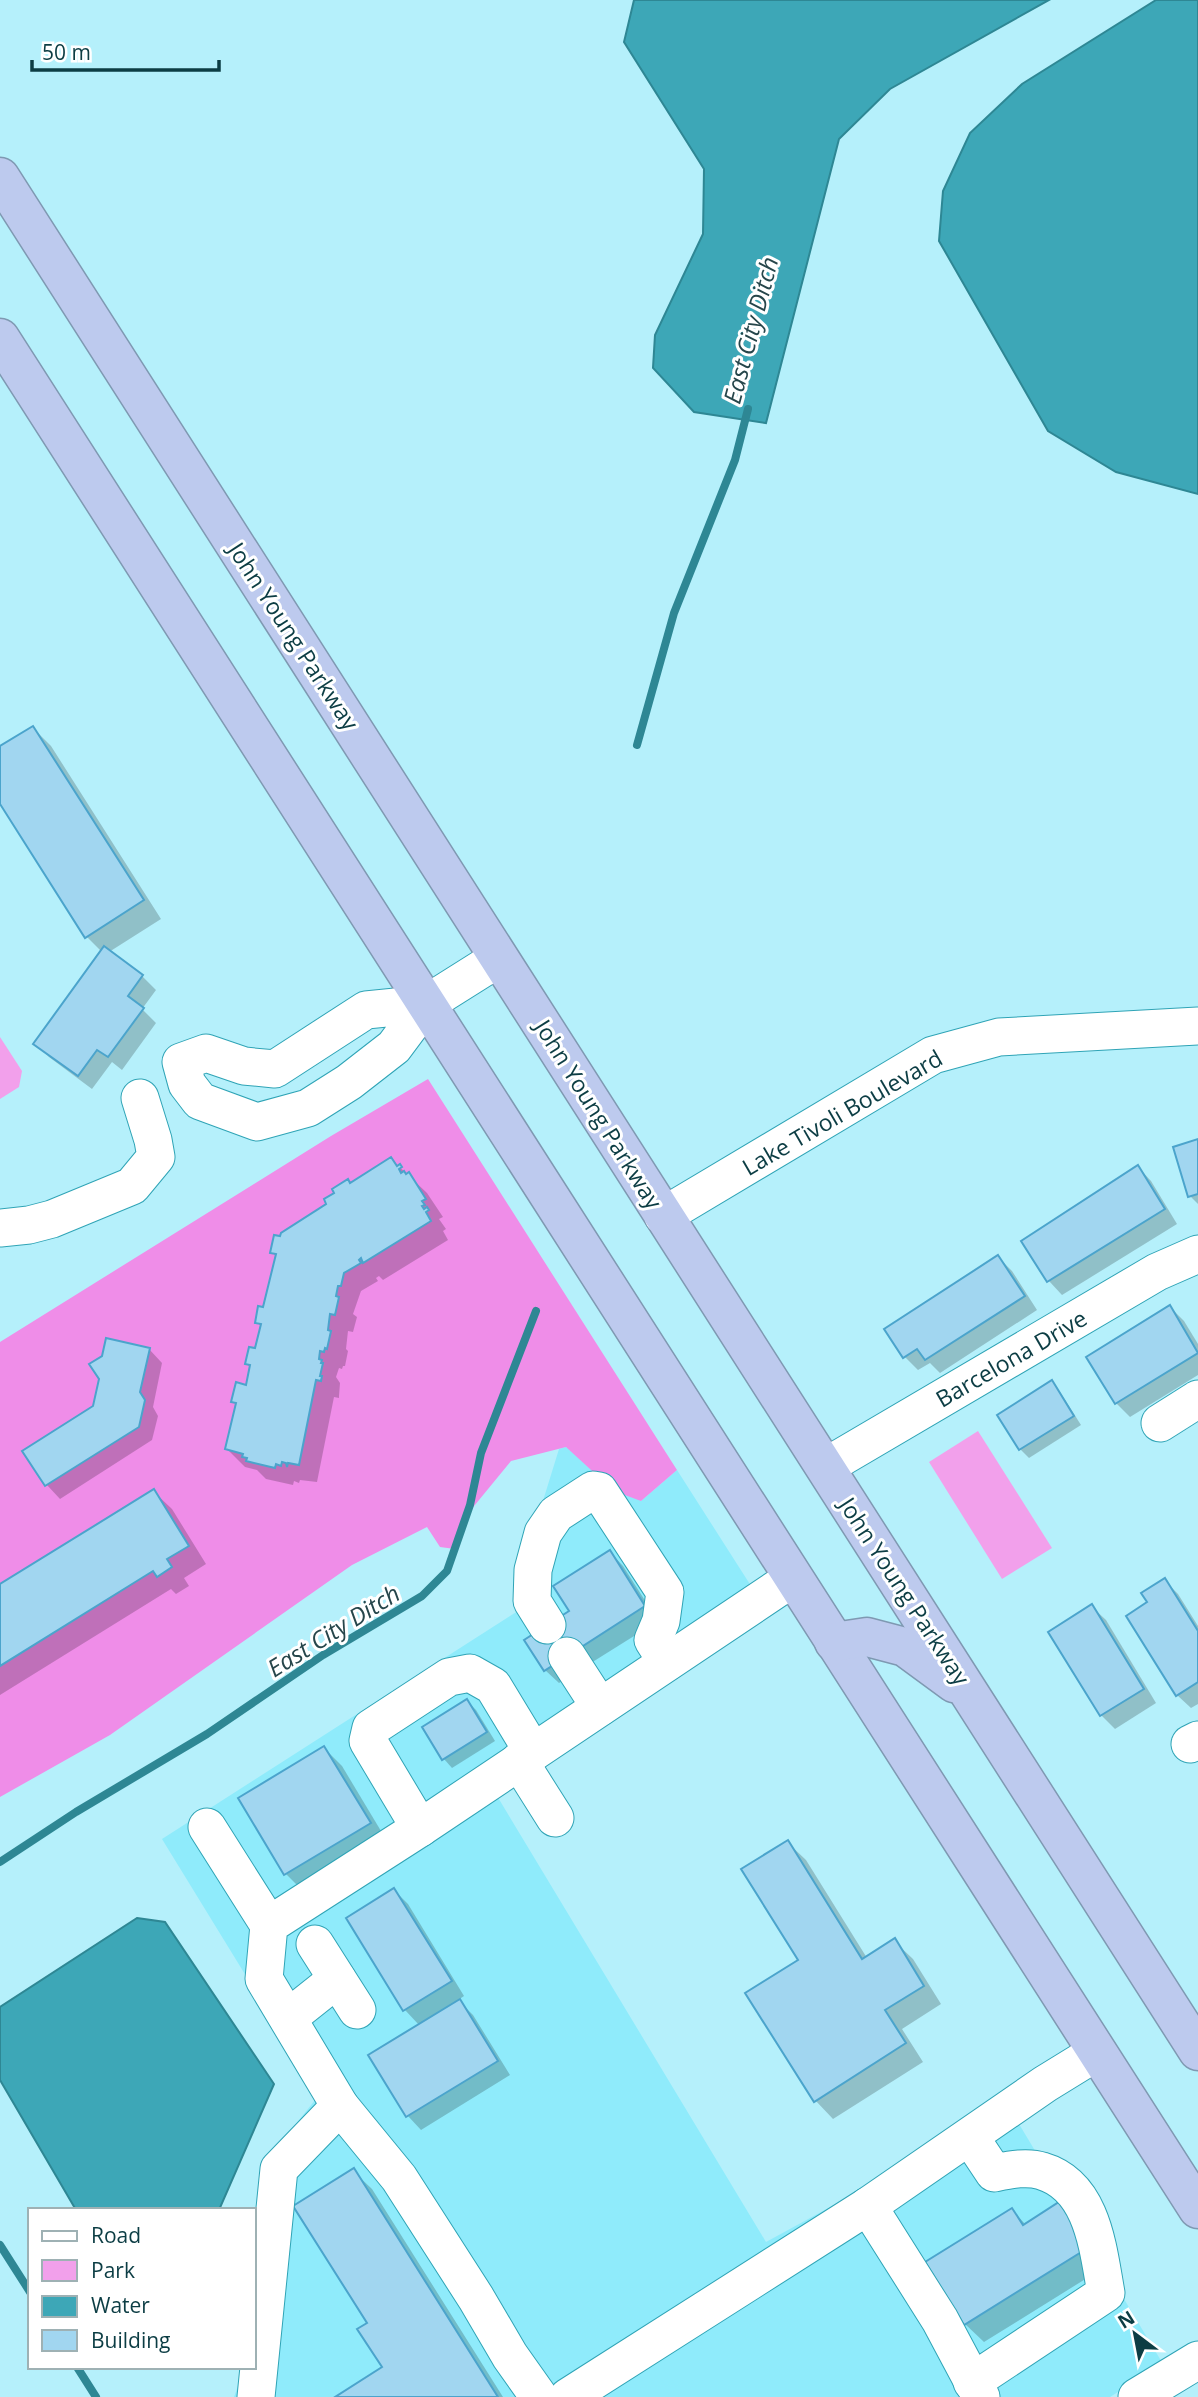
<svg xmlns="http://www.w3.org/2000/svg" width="1198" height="2397" font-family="'Open Sans',sans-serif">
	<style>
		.built { fill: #8febfb }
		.green { fill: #f2a0eb }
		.forest { fill: #ef8de8 }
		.water { fill: #3da7b7; stroke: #2e8794; stroke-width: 2 }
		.shadow { fill: #0003 }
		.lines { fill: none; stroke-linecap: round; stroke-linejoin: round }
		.stream { stroke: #2e8794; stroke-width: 8 }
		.building { fill: #a1d6f0; stroke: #4ba4cc; stroke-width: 2 }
		.minor-casing { stroke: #2fa4b6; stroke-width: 39 }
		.highway-casing { stroke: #7f99b2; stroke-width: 41 }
		.minor { stroke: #fff; stroke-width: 37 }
		.highway { stroke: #bdcaee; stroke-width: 38 }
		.labels { text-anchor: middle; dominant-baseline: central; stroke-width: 6; stroke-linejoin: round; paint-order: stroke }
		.street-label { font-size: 23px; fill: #0c3d44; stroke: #fff }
		.water-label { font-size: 24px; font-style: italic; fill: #26464b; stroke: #fff }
	</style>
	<rect width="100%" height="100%" fill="#b5f0fb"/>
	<!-- built -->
	<polygon class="built" points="566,1447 641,1501 677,1470 760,1600 488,1781 766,2242 1010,2109 1163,2364 1110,2397 234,2397 245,2367 261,2168 319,2095 162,1839 521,1609 542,1504 559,1449"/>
	<!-- green -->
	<g class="green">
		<polygon points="0,1037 22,1071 19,1087 0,1099"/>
		<polygon points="978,1431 1052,1548 1002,1579 929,1462"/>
	</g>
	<!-- forest -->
	<polygon class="forest" points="428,1079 677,1470 641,1501 614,1491 566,1447 511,1461 470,1511 455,1549 440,1547 427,1527 352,1565 110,1735 0,1797 0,1342 331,1136"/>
	<!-- water -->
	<g class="water">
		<polygon points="634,0 1049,0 890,89 839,139 766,423 694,412 653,368 655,335 703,234 704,169 624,42"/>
		<polygon points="1156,0 1198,0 1198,494 1116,472 1048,431 939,241 943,191 970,133 1022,84"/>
		<polygon points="137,1918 165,1922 274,2084 219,2210 76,2210 0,2080 0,2007"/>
	</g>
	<!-- shadow -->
	<g class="shadow">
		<polygon points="33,728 51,746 161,919 109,952 142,976 156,990 142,1009 156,1023 122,1070 112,1062 92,1089 49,1057 36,1043 102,952 86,936 0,800 0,748"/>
		<polygon points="1198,1141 1198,1204 1190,1196"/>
		<polygon points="391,1159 427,1193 443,1217 439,1219 446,1229 443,1231 448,1240 383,1280 379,1276 376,1278 378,1281 361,1291 353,1314 357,1317 353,1332 348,1331 346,1349 348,1351 345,1366 343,1366 342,1369 339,1368 336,1377 340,1383 339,1396 339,1398 334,1397 317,1482 300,1480 299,1483 294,1481 293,1485 266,1479 257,1470 245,1467 227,1449 237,1405 233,1401 247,1387 251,1368 247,1364 256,1350 262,1327 257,1322 264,1309 277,1257 272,1252 281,1238 329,1204 351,1184"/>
		<polygon points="1138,1167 1151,1181 1177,1224 1062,1295 1049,1281 1024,1241"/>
		<polygon points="998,1257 1012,1271 1037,1310 940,1373 930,1363 918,1370 904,1356"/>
		<polygon points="1170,1307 1184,1321 1198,1344 1198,1375 1130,1417 1116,1403"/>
		<polygon points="149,1349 162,1363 153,1407 158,1416 152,1440 60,1499 47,1485 25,1451 94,1407 101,1379"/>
		<polygon points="1051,1383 1060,1392 1081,1425 1029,1458 1020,1449"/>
		<polygon points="153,1491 172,1509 206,1564 184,1578 189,1586 176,1594 171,1589 0,1695 0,1586"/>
		<polygon points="610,1552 623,1566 658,1621 559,1683 545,1670 571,1612"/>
		<polygon points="1164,1580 1178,1594 1198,1626 1198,1704 1191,1708 1177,1695 1150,1603"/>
		<polygon points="1092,1607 1106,1620 1156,1703 1115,1729 1101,1715"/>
		<polygon points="467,1701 476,1710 495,1741 452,1768 444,1759"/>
		<polygon points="324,1748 342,1766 387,1841 304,1892 286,1874"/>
		<polygon points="787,1842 806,1860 867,1958 894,1941 913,1959 941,2004 902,2029 923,2062 833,2119 815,2100"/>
		<polygon points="394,1890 408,1904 464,1996 458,2000 473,2015 510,2075 421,2130 408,2116 371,2056 420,2026 405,2010 349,1919"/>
		<polygon points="353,2171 372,2189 503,2397 339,2397 384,2368 370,2323"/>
		<polygon points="1012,2210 1026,2225 1108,2265 984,2342 965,2324"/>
	</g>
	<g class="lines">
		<!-- stream -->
		<g class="stream">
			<polyline points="637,745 674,613 735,460 748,409"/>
			<polyline points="0,1862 76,1812 207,1734 323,1655 422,1596 447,1571 470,1505 481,1453 536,1311"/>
			<polyline points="0,2245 30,2292"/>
			<polyline points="77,2367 96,2397"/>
		</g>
	</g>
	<!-- building -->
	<g class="building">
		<polygon points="33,726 144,900 85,938 0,804 0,746"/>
		<polygon points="104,946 143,975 128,996 144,1008 108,1057 97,1050 78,1076 33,1044"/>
		<polygon points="1198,1139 1198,1194 1188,1197 1173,1147"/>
		<polygon points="391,1157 397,1166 400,1164 402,1167 399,1169 401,1173 404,1171 406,1174 409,1172 426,1199 422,1201 425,1205 422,1206 424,1209 427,1207 429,1210 426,1212 431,1221 363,1263 361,1258 359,1260 361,1263 344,1273 341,1286 338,1286 336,1296 339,1297 335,1315 330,1314 328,1330 331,1331 327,1349 325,1348 324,1352 320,1351 319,1359 322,1360 321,1363 323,1363 320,1376 322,1376 321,1381 316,1380 299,1465 288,1463 287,1467 286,1463 282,1462 281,1466 276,1464 275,1468 246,1461 247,1458 242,1457 243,1454 225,1449 236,1403 231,1402 236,1382 246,1385 250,1365 245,1364 249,1347 255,1348 261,1324 255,1323 258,1306 263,1307 276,1254 270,1253 274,1235 280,1236 281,1233 326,1204 324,1199 334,1193 332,1189 348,1179 350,1183"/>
		<polygon points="1138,1165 1165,1209 1047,1282 1021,1241"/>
		<polygon points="998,1255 1025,1296 925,1360 917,1349 903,1358 884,1329"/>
		<polygon points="1170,1305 1198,1353 1115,1404 1086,1357"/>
		<polygon points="106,1338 150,1348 140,1392 145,1400 139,1427 45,1486 22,1451 93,1406 99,1379 89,1364 102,1356"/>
		<polygon points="1052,1380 1074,1416 1019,1450 997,1415"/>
		<polygon points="154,1489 189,1546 167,1559 172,1567 157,1577 153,1571 0,1666 0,1584"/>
		<polygon points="610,1550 645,1606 544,1671 524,1640 569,1611 553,1586"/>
		<polygon points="1165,1578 1198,1631 1198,1682 1176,1696 1126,1616 1147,1602 1141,1593"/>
		<polygon points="1092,1604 1144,1689 1100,1716 1048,1632"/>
		<polygon points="467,1699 487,1732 442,1760 422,1727"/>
		<polygon points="324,1746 371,1823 284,1875 238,1798"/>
		<polygon points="788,1840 862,1959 895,1938 924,1986 885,2010 906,2043 814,2102 745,1993 798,1960 741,1869"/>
		<polygon points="394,1888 452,1981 403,2011 346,1918"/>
		<polygon points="460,1999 498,2061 406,2117 368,2055"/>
		<polygon points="354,2168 498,2397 335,2397 382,2367 357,2329 367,2323 293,2206"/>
		<polygon points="1062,2200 1091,2246 964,2325 925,2262 1012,2208 1023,2225"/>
	</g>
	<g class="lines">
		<!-- minor casing -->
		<g class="minor-casing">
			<g id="minor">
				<polyline points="426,1004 394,1047 349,1082 308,1108 257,1122 200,1101 187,1084 181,1062 206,1053 244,1066 275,1069 366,1010 426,1004 499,958"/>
				<polyline points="663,1216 933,1055 999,1037 1198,1026"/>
				<polyline points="0,1228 29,1225 52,1219 132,1186 156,1157 153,1140 140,1098"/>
				<polyline points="1160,1423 1198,1399"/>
				<polyline points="825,1467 1157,1272 1198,1254"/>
				<polyline points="547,1625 532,1601 533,1570 543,1533 556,1514 593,1490 599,1491 665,1592 661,1621 653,1640 667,1662"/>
				<polyline points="567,1656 600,1707"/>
				<polyline points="1190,1744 1198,1740"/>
				<polyline points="519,1761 555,1818"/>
				<polyline points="207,1827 269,1925"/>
				<polyline points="420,1828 368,1741 371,1728 449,1677 470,1673 493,1686 533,1752"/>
				<polyline points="315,1944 357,2010"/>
				<polyline points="288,2018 337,1979"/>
				<path d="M970,2137L994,2173C1009,2170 1027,2166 1042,2171C1093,2186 1098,2249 1106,2293L972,2382"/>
				<polyline points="868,2206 940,2320 981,2397"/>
				<polyline points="256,2397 279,2169 340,2106"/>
				<polyline points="539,2397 510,2356 476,2298 399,2178 340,2106 264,1979 269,1925 420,1828 793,1578"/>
				<polyline points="568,2397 868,2206 1045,2084 1097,2052"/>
				<polyline points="1137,2397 1198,2360"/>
			</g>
		</g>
		<!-- highway casing -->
		<g class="highway-casing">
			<g id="highway">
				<polyline points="0,177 1198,2051"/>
				<polyline points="0,338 1198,2209"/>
				<polyline points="834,1642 867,1637 905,1647 954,1683"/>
			</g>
		</g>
		<!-- minor -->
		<use href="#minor" class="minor"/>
		<!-- highway -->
		<use href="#highway" class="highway"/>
	</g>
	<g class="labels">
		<!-- street labels -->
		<g class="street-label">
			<text transform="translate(294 636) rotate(57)">John Young Parkway</text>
			<text transform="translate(842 1112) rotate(-30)">Lake Tivoli Boulevard</text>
			<text transform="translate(599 1114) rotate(58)">John Young Parkway</text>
			<text transform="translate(1011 1358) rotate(-30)">Barcelona Drive</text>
			<text transform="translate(905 1591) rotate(57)">John Young Parkway</text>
		</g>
		<!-- water labels -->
		<g class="water-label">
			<text transform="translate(750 330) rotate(-75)">East City Ditch</text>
			<text transform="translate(333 1630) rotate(-32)">East City Ditch</text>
		</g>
	</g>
	<!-- legend -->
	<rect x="28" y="2208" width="228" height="161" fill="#ffffff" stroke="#9eb1b4" stroke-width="2"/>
	<rect x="42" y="2231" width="35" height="10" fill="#ffffff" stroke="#9eb1b4" stroke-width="2"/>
	<text x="91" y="2243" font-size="21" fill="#0c3d44">Road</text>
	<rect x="42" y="2260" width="35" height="21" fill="#f2a0eb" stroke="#9eb1b4" stroke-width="2"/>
	<text x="91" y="2278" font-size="21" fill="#0c3d44">Park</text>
	<rect x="42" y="2296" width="35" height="21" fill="#3da7b7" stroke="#9eb1b4" stroke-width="2"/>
	<text x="91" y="2313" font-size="21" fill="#0c3d44">Water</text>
	<rect x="42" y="2330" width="35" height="21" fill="#a1d6f0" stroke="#9eb1b4" stroke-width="2"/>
	<text x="91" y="2348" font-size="21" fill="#0c3d44">Building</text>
	<!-- north arrow -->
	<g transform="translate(1135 2334) rotate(328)" stroke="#ffffff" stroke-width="5" paint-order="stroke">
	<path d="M0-5L12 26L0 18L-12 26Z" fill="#0c3d44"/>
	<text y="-10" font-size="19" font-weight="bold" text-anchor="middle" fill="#0c3d44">N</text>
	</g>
	<!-- scale -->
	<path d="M32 60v10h187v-10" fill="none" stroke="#0c3d44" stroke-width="3.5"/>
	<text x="42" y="60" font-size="21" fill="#0c3d44" stroke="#ffffff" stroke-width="5" paint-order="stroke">50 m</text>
</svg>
